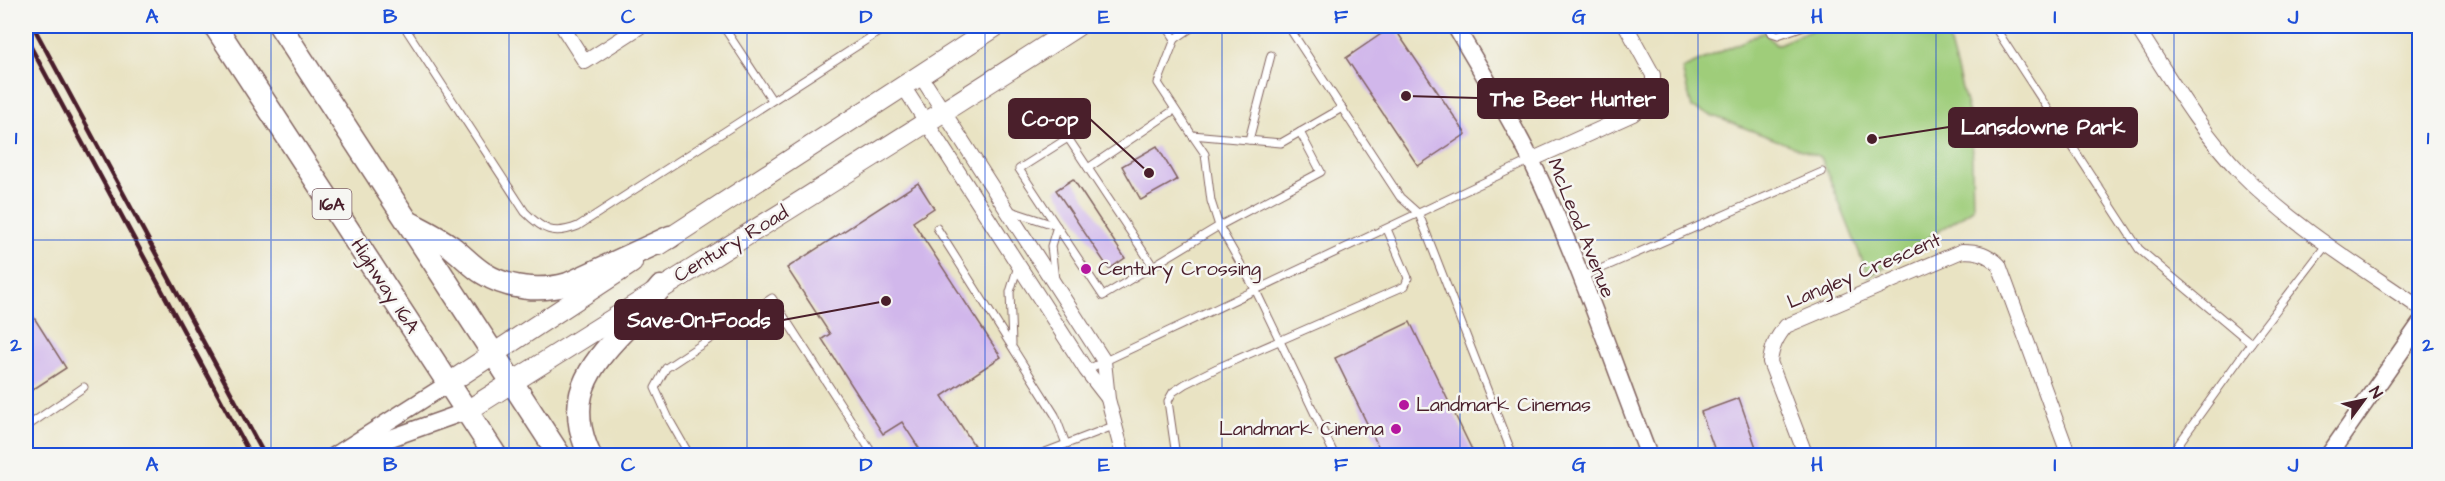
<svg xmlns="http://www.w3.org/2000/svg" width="2445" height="481" font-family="'Architects Daughter',sans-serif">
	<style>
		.green { fill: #9fcd7a; stroke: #747652; stroke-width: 1.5 }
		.building { fill: #d1b7eb }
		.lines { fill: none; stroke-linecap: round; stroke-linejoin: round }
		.service-casing { stroke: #826460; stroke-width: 9 }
		.minor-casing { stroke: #826460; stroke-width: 16 }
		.tertiary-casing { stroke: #826460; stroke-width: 19 }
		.secondary-casing { stroke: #826460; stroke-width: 22 }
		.primary-casing { stroke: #826460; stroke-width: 25 }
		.service { stroke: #fff; stroke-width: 7 }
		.minor { stroke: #fff; stroke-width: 14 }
		.tertiary { stroke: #fff; stroke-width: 16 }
		.secondary { stroke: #fff; stroke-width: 20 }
		.primary { stroke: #fff; stroke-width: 22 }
		.rail { stroke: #4a1f2b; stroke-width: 4.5 }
		.grid { fill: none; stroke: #1d4ed8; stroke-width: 1.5; stroke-opacity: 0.55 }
		.poi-dot { fill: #b5179e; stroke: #f6f6f2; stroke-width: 2 }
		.labels { text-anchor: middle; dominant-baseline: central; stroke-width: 5; stroke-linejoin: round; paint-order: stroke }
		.shield { fill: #f6f6f2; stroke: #7e6067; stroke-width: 1.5 }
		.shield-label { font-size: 18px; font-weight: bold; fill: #4a1f2b }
		.street-label { font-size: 20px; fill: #4a1f2b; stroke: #f6f6f2 }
		.poi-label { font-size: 20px; fill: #4a1f2b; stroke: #f6f6f2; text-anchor: start }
		.leader { fill: none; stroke: #4a1f2b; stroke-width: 2 }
		.callout-dot { fill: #4a1f2b; stroke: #f6f6f2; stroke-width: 2 }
		.callout { fill: #4a1f2b; stroke: #4a1f2b; stroke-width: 2 }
		.callout-label { font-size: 21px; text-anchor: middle; font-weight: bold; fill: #fff }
		.neatline { fill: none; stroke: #1d4ed8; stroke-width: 2 }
		.grid-label { font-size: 20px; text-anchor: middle; font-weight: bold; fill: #1d4ed8 }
	</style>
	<rect width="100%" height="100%" fill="#f6f6f2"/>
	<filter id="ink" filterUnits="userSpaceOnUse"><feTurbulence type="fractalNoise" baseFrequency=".0167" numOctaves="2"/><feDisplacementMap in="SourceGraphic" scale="12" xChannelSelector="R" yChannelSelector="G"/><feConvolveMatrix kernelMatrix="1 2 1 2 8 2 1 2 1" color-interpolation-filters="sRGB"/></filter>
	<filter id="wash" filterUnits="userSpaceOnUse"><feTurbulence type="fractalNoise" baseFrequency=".008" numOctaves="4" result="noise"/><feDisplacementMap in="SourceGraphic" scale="24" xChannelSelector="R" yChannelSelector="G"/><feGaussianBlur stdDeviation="1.35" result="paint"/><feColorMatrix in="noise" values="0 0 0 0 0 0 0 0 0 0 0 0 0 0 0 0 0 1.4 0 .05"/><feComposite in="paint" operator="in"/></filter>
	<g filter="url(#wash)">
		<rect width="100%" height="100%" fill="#e9e3c3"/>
		<!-- green -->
		<polygon class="green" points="1822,26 1945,26 1971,121 1973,209 1869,277 1821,157 1692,108 1682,69 1764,32 1776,45"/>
		<g id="blocks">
			<!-- building -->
			<g class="building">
				<polygon points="1393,26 1466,134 1418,166 1346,58"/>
				<polygon points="1157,146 1177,180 1141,200 1122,166"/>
				<polygon points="1073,179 1125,258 1109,269 1056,190"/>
				<polygon points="918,183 934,208 913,222 1001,357 942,396 981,456 924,456 902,422 883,434 822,339 830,334 787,268"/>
				<polygon points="26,305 66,368 26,394"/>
				<polygon points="1410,322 1475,456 1383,456 1335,358"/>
				<polygon points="1739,398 1759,456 1717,456 1701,412"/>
			</g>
		</g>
	</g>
	<g filter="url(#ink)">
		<use href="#blocks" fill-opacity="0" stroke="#826460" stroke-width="1.5"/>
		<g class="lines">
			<!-- service casing -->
			<g class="service-casing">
				<g id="service">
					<path d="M404,26L525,212C543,230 553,236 578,226L888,26"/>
					<polyline points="723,26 772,100"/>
					<polyline points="1166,26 1175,39 1194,26"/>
					<polyline points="1288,26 1400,197 1419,214 1513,456"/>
					<polyline points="1768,26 1772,33 1778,35 1804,26"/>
					<polyline points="1994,26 2139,249 2251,343"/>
					<polyline points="1175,39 1158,83 1192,135 1281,143 1342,108"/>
					<polyline points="1192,135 1205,154 1211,201 1219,226 1256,291 1335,456"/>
					<polyline points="1249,140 1271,55"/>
					<polyline points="1088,168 1174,110"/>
					<polyline points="1008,210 1057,226 1051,246 1055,280"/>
					<polyline points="937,228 1055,415 1066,444"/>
					<polyline points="1153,266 1068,138 1019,169 1103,296 1219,226 1321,172 1300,132"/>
					<polyline points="1582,277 1822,172"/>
					<polyline points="1012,344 1010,292 1018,266"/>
					<polyline points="1086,370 1531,160"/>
					<polyline points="26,427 84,387"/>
					<polyline points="690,456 670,421 655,388 666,368 772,298 874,456"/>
					<polyline points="1035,456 1116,425"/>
					<polyline points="1176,456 1168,401 1173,392 1185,384 1217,368 1405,286 1408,278 1387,229"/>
					<polyline points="2170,456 2251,343 2327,244"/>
				</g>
			</g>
			<!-- minor casing -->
			<g class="minor-casing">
				<g id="minor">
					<polyline points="562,26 585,62 641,26"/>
					<path d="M2136,26C2169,77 2199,130 2242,174C2293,226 2359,266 2420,308"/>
					<polyline points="920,75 1104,361 1108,399 1123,456"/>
					<polyline points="903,86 1086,370 1107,397"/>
					<polyline points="1531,160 1633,114 1653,95 1653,75 1626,26"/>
					<path d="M1806,456L1770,362C1772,347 1776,338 1786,326L1962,251C1978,251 1988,254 1999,265L2069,456"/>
				</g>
			</g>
			<!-- tertiary casing -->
			<g class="tertiary-casing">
				<g id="tertiary">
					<path d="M1455,26C1481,70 1508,114 1531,160C1576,253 1611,358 1649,456"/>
					<polyline points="357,450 467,411"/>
					<polyline points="334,456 449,383"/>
					<polyline points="2328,456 2420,324"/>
				</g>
			</g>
			<!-- secondary casing -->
			<g class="secondary-casing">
				<g id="secondary">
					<polyline points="659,245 996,26"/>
					<polyline points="449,383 632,263"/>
					<path d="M467,411C670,282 875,157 1077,26"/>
				</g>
			</g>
			<!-- primary casing -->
			<g class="primary-casing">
				<g id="primary">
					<polyline points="215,26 496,456"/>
					<polyline points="280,26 560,456"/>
					<path d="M410,223C425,231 442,239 454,249C464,257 472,266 483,273C508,289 540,292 568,284L670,237"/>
					<path d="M590,456C564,400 587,368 625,329C638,316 649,301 661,287"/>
				</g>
			</g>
			<!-- service -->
			<use href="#service" class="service"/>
			<!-- minor -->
			<use href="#minor" class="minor"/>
			<!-- tertiary -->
			<use href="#tertiary" class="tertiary"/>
			<!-- secondary -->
			<use href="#secondary" class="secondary"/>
			<!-- primary -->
			<use href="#primary" class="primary"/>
			<!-- rail -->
			<g class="rail">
				<polyline points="33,26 265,456"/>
				<polyline points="26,38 251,456"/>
			</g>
		</g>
	</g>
	<!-- grid -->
	<path class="grid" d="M271,26V456M509,26V456M747,26V456M985,26V456M1222,26V456M1460,26V456M1698,26V456M1936,26V456M2174,26V456M26,240H2420"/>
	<!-- markers -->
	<g class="poi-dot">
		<circle cx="1086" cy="269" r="6"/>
		<circle cx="1404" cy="405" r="6"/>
		<circle cx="1396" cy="429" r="6"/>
	</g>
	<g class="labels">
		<!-- shield labels -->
		<rect class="shield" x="312.5" y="189" width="39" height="30" rx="4.5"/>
		<g class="shield-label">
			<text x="332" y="204">16A</text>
		</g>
		<!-- street labels -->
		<g class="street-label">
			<text transform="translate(1581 228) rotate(68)">McLeod Avenue</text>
			<text transform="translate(731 244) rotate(-31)">Century Road</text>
			<text transform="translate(1864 271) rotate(-23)">Langley Crescent</text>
			<text transform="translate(385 286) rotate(57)">Highway 16A</text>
		</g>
		<!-- poi labels -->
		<g class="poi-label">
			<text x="1098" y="269">Century Crossing</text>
			<text x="1416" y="405">Landmark Cinemas</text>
			<text x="1384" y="429" text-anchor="end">Landmark Cinema</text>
		</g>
	</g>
	<!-- callouts -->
	<path class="leader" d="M1406 96L1478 98M1149 173L1090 119M1872 139L1949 127M886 301L783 320"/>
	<g class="callout-dot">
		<circle cx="1406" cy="96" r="6"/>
		<circle cx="1149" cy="173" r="6"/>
		<circle cx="1872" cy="139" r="6"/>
		<circle cx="886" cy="301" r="6"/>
	</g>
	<g class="callout">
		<rect x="1478" y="79" width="190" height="39" rx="6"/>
		<rect x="1009" y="99" width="81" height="39" rx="6"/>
		<rect x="1949" y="108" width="188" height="39" rx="6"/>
		<rect x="615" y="300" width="168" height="39" rx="6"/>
	</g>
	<g class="callout-label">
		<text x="1573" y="106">The Beer Hunter</text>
		<text x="1050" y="126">Co-op</text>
		<text x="2043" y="134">Lansdowne Park</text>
		<text x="699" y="327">Save-On-Foods</text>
	</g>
	<!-- margin -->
	<rect width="2445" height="481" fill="none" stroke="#f6f6f2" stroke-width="66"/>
	<!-- north arrow -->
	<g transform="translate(2364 400) rotate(57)" stroke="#f6f6f2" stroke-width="4.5" paint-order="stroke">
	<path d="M0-4.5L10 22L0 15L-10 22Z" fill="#4a1f2b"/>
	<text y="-9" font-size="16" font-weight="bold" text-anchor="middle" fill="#4a1f2b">N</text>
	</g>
	<rect x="33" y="33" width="2379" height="415" class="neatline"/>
	<g class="grid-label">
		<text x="152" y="23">A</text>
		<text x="390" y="23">B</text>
		<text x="628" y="23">C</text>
		<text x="866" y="23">D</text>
		<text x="1104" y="23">E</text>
		<text x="1341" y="23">F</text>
		<text x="1579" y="23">G</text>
		<text x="1817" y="23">H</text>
		<text x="2055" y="23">I</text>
		<text x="2293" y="23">J</text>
		<text x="16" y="144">1</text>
		<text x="2428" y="144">1</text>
		<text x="16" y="351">2</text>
		<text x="2428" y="351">2</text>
		<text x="152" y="471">A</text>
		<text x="390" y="471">B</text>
		<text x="628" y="471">C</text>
		<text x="866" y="471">D</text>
		<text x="1104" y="471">E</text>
		<text x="1341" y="471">F</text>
		<text x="1579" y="471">G</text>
		<text x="1817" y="471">H</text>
		<text x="2055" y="471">I</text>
		<text x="2293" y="471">J</text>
	</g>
</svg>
